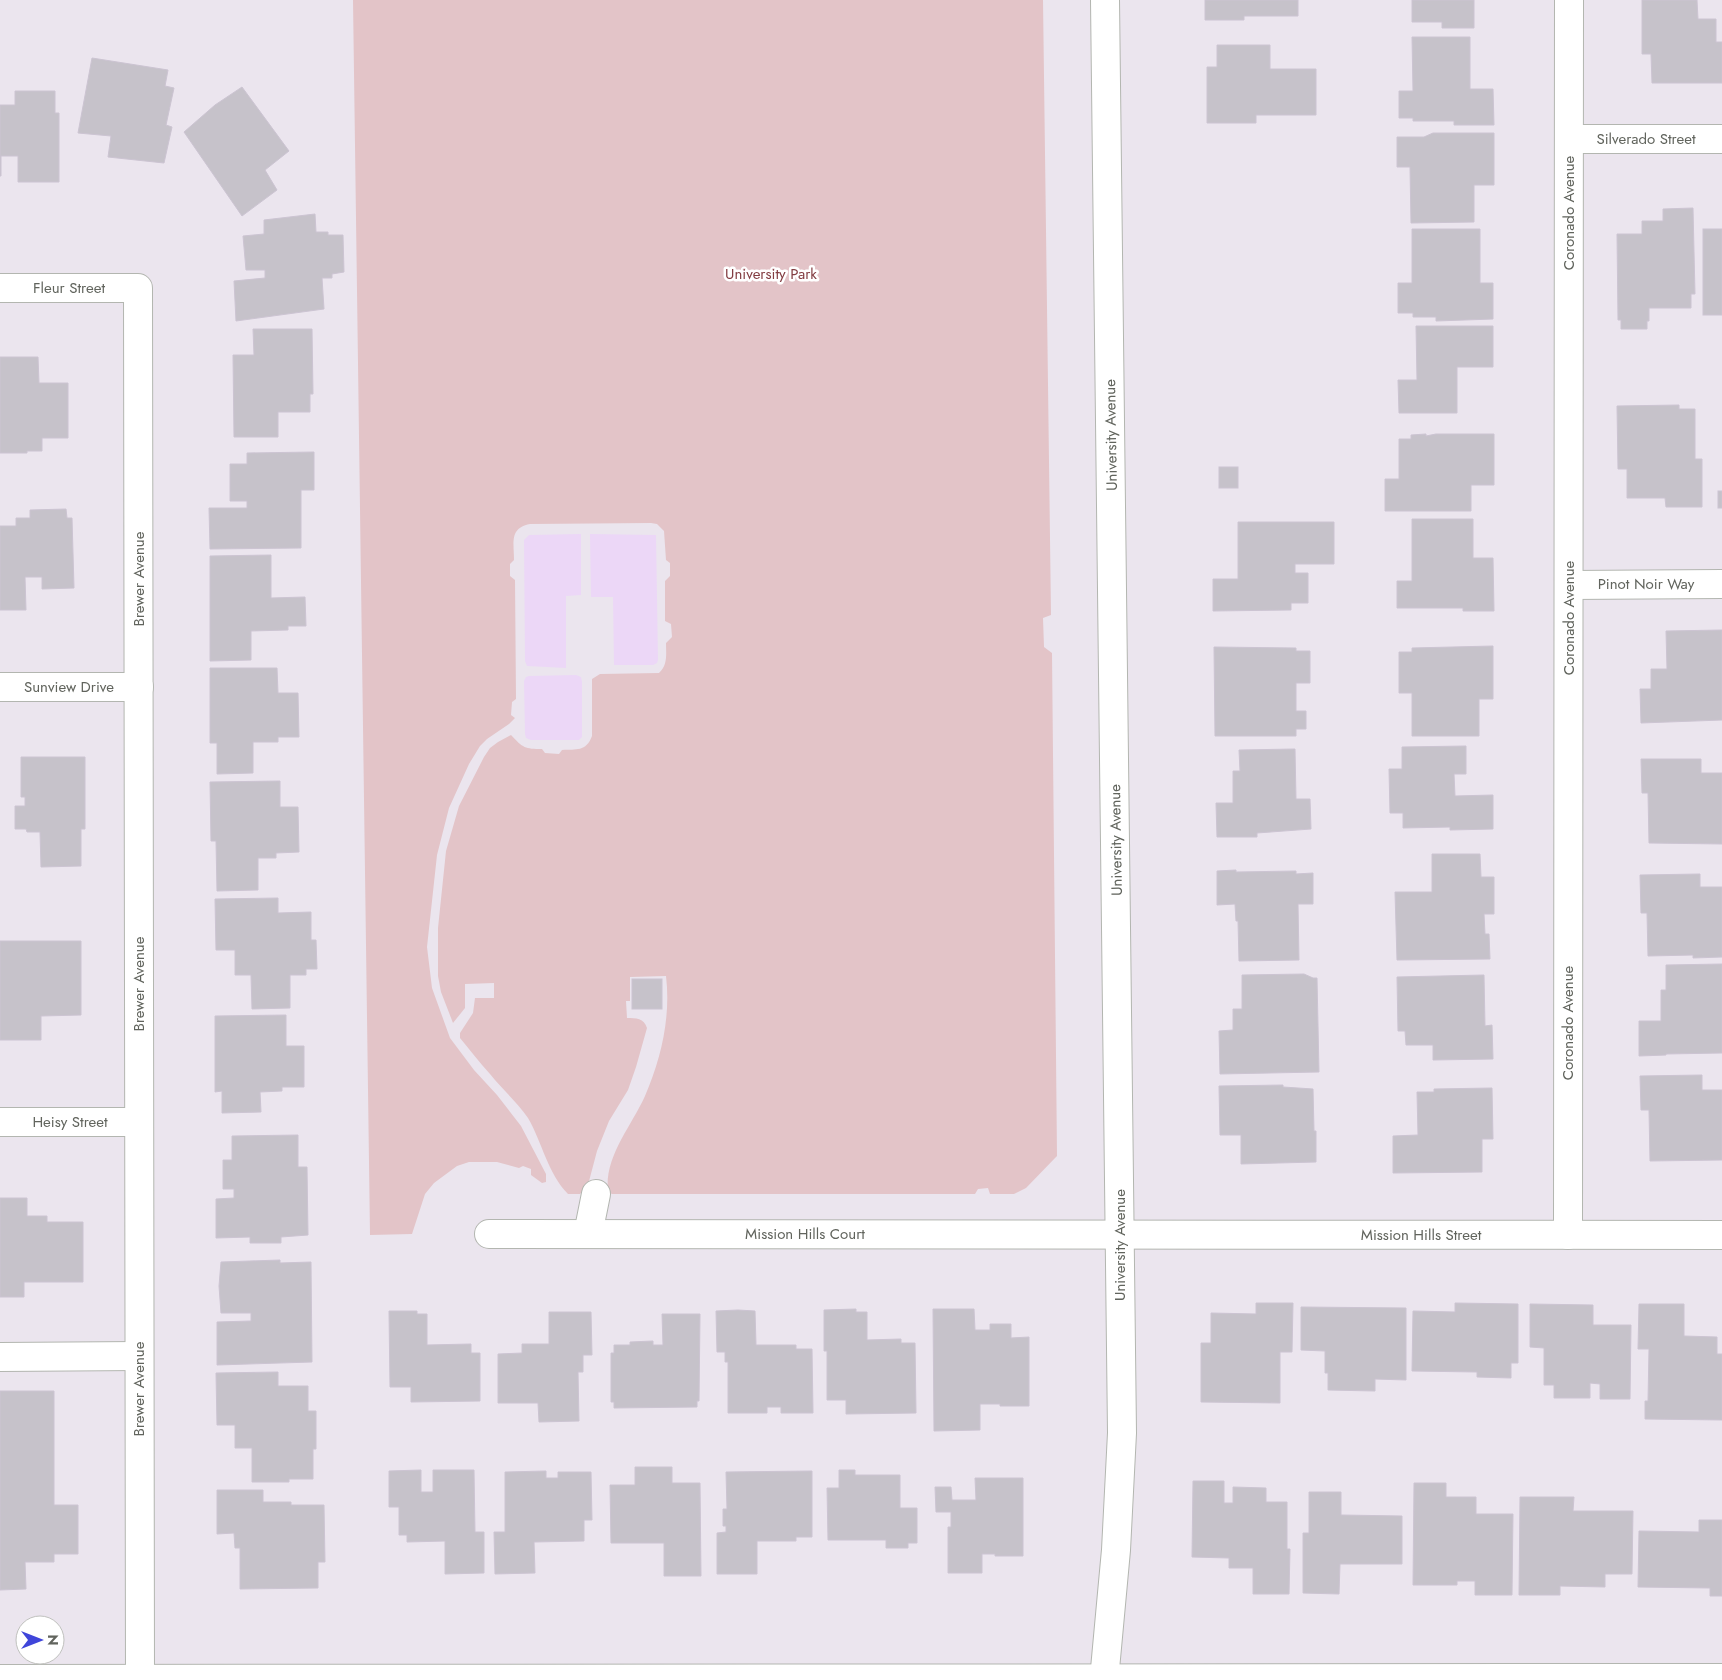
<svg xmlns="http://www.w3.org/2000/svg" width="1722" height="1680" font-family="Jost,sans-serif">
	<style>
		.green { fill: #e3c4c8 }
		.sand { fill: #ecd7f7 }
		.building { fill: #c6c2ca; stroke: #ccc4d2 }
		.lines { fill: none; stroke-linecap: round; stroke-linejoin: round }
		.minor-casing { stroke: #b3b6b0; stroke-width: 30 }
		.minor { stroke: #fff; stroke-width: 28 }
		.labels { text-anchor: middle; dominant-baseline: central; stroke-width: 5; stroke-linejoin: round; paint-order: stroke }
		.street-label { font-size: 15px; fill: #61645d; stroke: #fff }
		.park-label { font-size: 15px; fill: #833d42; stroke: #fff }
	</style>
	<rect width="100%" height="100%" fill="#ebe5ee"/>
	<!-- green -->
	<path class="green" d="M353,0H1043L1051,615L1043,618L1044,647L1052,653L1057,1156L1026,1188L1014,1194H990L988,1188L978,1189L975,1194H612L608,1192C604,1157 631,1127 645,1096C661,1059 671,1017 666,976L630,977V1001H626L627,1018C636,1018 644,1018 647,1028L636,1067L628,1090L609,1121L597,1151L588,1185L580,1194H568C548,1174 542,1142 528,1118C517,1102 502,1089 490,1074C479,1062 470,1050 460,1038V1033L473,1013L475,998H494V983L465,984V1008L453,1023L441,992L438,976V928L446,851L459,806L484,757L490,748L498,742L511,735C523,748 525,749 542,749L545,753L559,754L562,750C576,749 586,752 592,736V679L600,674L659,673C668,665 666,654 666,643L672,637L671,624L665,621V581L670,576V563L666,560L664,531L657,524L651,523L530,524C509,528 514,543 514,560L510,564V576L515,580L516,699L512,702L511,715L515,718L509,724L487,739L480,746L469,764L449,808L437,855L427,947L432,988L450,1038L474,1070L497,1095L521,1126L546,1174V1182L542,1183L531,1175V1169L523,1166L519,1168L497,1162H469L457,1166L434,1183L425,1194L412,1234L370,1235Z"/>
	<!-- sand -->
	<g class="sand">
		<polygon points="581,534 581,595 566,596 566,668 527,666 525,661 524,540 529,535"/>
		<polygon points="590,534 656,535 658,660 657,663 653,665 614,665 613,597 591,597"/>
		<polygon points="576,675 581,677 582,682 582,737 579,740 531,740 526,738 525,734 524,681 526,677 529,676"/>
	</g>
	<!-- building -->
	<g class="building">
		<polygon points="1205,0 1298,0 1298,16 1244,16 1244,20 1205,20"/>
		<polygon points="1412,0 1474,0 1474,28 1442,28 1442,22 1412,22"/>
		<polygon points="1642,0 1697,0 1698,19 1716,19 1716,42 1722,42 1722,83 1652,83 1651,54 1642,54"/>
		<polygon points="1412,37 1470,37 1470,89 1493,89 1494,125 1454,125 1454,121 1413,121 1413,118 1399,118 1399,91 1413,91"/>
		<polygon points="1217,45 1270,45 1270,69 1316,69 1316,115 1256,115 1256,123 1207,123 1207,67 1217,67"/>
		<polygon points="92,58 168,70 165,86 174,88 166,125 172,127 164,163 108,157 111,136 78,133"/>
		<polygon points="242,87 289,151 265,170 277,190 242,216 184,132 215,105"/>
		<polygon points="15,91 55,91 55,113 59,113 59,182 18,182 18,156 1,156 1,176 0,176 0,105 15,105"/>
		<polygon points="1433,133 1494,133 1494,185 1474,185 1474,222 1411,223 1410,167 1397,167 1397,137 1424,137"/>
		<polygon points="1693,208 1695,294 1691,294 1691,308 1649,308 1649,321 1647,321 1647,329 1621,329 1621,320 1618,320 1617,234 1642,234 1642,221 1663,221 1663,209"/>
		<polygon points="315,214 316,232 328,232 328,235 343,235 344,272 332,274 332,278 322,278 324,309 236,321 234,281 265,278 265,270 246,270 243,236 264,234 264,220"/>
		<polygon points="1412,229 1480,229 1480,283 1493,283 1493,319 1436,321 1436,317 1413,317 1413,313 1398,313 1398,283 1412,283"/>
		<rect x="1703" y="229" width="19" height="86"/>
		<polygon points="1416,326 1493,326 1493,367 1457,367 1457,413 1399,413 1398,380 1417,380"/>
		<polygon points="253,329 312,329 313,394 310,394 310,412 278,412 278,437 234,437 233,355 254,355"/>
		<polygon points="0,357 38,357 39,383 68,383 68,438 42,438 42,451 27,451 27,453 0,453"/>
		<polygon points="1679,405 1679,409 1695,409 1695,459 1702,459 1702,507 1666,507 1665,498 1627,498 1627,469 1618,469 1617,406"/>
		<polygon points="1426,434 1426,436 1436,434 1494,434 1494,485 1471,485 1471,511 1385,511 1385,479 1399,479 1399,439 1411,439 1411,435"/>
		<polygon points="314,452 314,490 301,490 301,548 210,549 209,508 247,508 247,501 230,501 230,464 247,464 247,453"/>
		<rect x="1219" y="467" width="19" height="21"/>
		<rect x="1718" y="491" width="4" height="17"/>
		<polygon points="66,509 67,518 72,518 74,588 42,589 42,577 25,577 26,610 0,610 0,526 16,526 16,518 30,518 30,510"/>
		<polygon points="1412,519 1473,519 1473,558 1493,558 1494,611 1463,611 1463,608 1397,608 1397,581 1412,581"/>
		<polygon points="1238,522 1334,522 1334,564 1295,564 1295,573 1308,573 1308,603 1291,603 1291,610 1213,611 1213,579 1238,579"/>
		<polygon points="271,555 271,598 305,597 306,626 288,626 288,630 251,631 251,660 210,661 210,556"/>
		<polygon points="1722,630 1722,720 1641,723 1640,689 1651,689 1651,669 1667,669 1666,631"/>
		<polygon points="1493,646 1493,699 1479,699 1479,736 1412,736 1412,693 1399,693 1399,652 1412,652 1412,648"/>
		<polygon points="1214,647 1296,648 1296,651 1310,651 1310,683 1296,683 1296,711 1306,711 1306,729 1296,729 1296,736 1215,736"/>
		<polygon points="210,668 277,668 278,693 298,693 299,737 278,737 278,742 253,742 253,773 217,774 217,743 210,743"/>
		<polygon points="1466,746 1466,774 1454,774 1455,796 1493,795 1493,829 1450,830 1450,827 1403,828 1403,813 1390,813 1389,769 1402,769 1402,747"/>
		<polygon points="1295,749 1296,799 1310,799 1311,829 1257,833 1257,837 1217,837 1216,803 1233,803 1233,771 1240,771 1239,750"/>
		<polygon points="21,757 85,757 85,829 81,829 81,866 41,867 40,832 27,832 26,829 15,829 15,806 25,806 25,797 21,797"/>
		<polygon points="1641,759 1701,759 1701,773 1722,773 1722,844 1649,843 1648,793 1642,793"/>
		<polygon points="280,781 280,807 298,807 299,852 276,853 276,858 258,858 258,890 217,891 216,841 211,841 210,782"/>
		<polygon points="1432,854 1480,854 1481,877 1494,877 1494,914 1484,914 1485,934 1489,934 1490,959 1397,960 1395,892 1432,892"/>
		<polygon points="1236,870 1236,872 1296,871 1296,874 1313,873 1313,904 1298,904 1299,960 1239,961 1238,921 1236,921 1235,904 1217,905 1217,871"/>
		<polygon points="1700,874 1700,887 1722,887 1722,957 1693,958 1693,955 1648,956 1647,913 1641,913 1640,875"/>
		<polygon points="278,898 278,913 311,912 311,940 316,940 317,969 306,969 306,975 290,975 290,1008 252,1009 251,975 235,975 235,950 216,950 215,899"/>
		<polygon points="0,941 81,941 81,1015 41,1016 41,1040 0,1040"/>
		<polygon points="1722,964 1722,1053 1666,1054 1666,1055 1639,1056 1639,1021 1661,1021 1661,990 1666,990 1666,965"/>
		<polygon points="1304,974 1313,978 1317,978 1319,1072 1220,1074 1219,1031 1233,1030 1233,1009 1242,1009 1242,975"/>
		<polygon points="1484,975 1485,1026 1492,1025 1493,1059 1433,1060 1433,1045 1406,1045 1405,1031 1398,1031 1397,977"/>
		<rect x="632" y="979" width="30" height="30"/>
		<polygon points="286,1015 286,1046 304,1046 304,1087 282,1087 282,1091 260,1092 261,1112 222,1113 222,1091 215,1092 215,1016"/>
		<polygon points="1702,1075 1702,1090 1722,1090 1722,1160 1650,1161 1649,1110 1641,1110 1640,1076"/>
		<polygon points="1283,1085 1283,1087 1313,1089 1314,1131 1316,1131 1316,1162 1241,1164 1241,1135 1220,1135 1219,1086"/>
		<polygon points="1492,1088 1493,1139 1482,1139 1482,1172 1393,1173 1393,1136 1418,1135 1417,1092 1434,1092 1434,1089"/>
		<polygon points="298,1135 298,1167 307,1167 308,1235 281,1237 281,1243 250,1243 250,1237 216,1238 216,1199 234,1198 234,1189 223,1189 223,1160 232,1160 232,1136"/>
		<polygon points="0,1198 27,1198 27,1216 47,1216 47,1222 83,1222 83,1282 24,1282 24,1297 0,1297"/>
		<polygon points="280,1260 280,1263 311,1262 312,1362 217,1365 217,1322 251,1321 251,1313 221,1313 219,1286 221,1262"/>
		<polygon points="1256,1303 1293,1303 1292,1352 1280,1352 1280,1403 1201,1402 1201,1343 1211,1343 1211,1313 1256,1314"/>
		<polygon points="1455,1303 1518,1304 1518,1363 1511,1363 1511,1378 1477,1377 1477,1372 1412,1371 1413,1311 1455,1312"/>
		<polygon points="1530,1304 1593,1305 1593,1325 1631,1325 1630,1399 1600,1399 1600,1384 1590,1383 1590,1398 1554,1398 1554,1385 1544,1385 1544,1348 1530,1347"/>
		<polygon points="1639,1304 1684,1304 1684,1336 1717,1337 1717,1354 1722,1354 1722,1420 1645,1419 1645,1401 1648,1401 1649,1349 1638,1349"/>
		<polygon points="1301,1307 1406,1308 1406,1380 1375,1379 1375,1391 1328,1390 1328,1373 1325,1373 1325,1351 1301,1350"/>
		<polygon points="856,1309 856,1312 867,1312 867,1340 901,1339 901,1343 915,1343 916,1413 846,1414 846,1400 827,1400 827,1351 824,1351 824,1310"/>
		<polygon points="933,1309 974,1309 975,1330 990,1330 990,1324 1011,1324 1011,1338 1029,1337 1029,1406 1000,1406 1000,1404 980,1404 980,1430 934,1431"/>
		<polygon points="738,1310 755,1311 756,1345 796,1345 796,1349 812,1349 813,1413 781,1413 781,1407 767,1407 767,1413 728,1413 728,1362 725,1362 725,1352 717,1352 716,1311"/>
		<polygon points="389,1311 417,1311 417,1314 427,1314 427,1345 471,1344 471,1353 480,1353 480,1401 411,1402 411,1387 390,1387"/>
		<polygon points="549,1312 591,1312 592,1355 583,1355 583,1372 578,1372 579,1421 539,1422 538,1403 498,1403 498,1354 522,1353 522,1344 549,1344"/>
		<polygon points="662,1314 700,1314 699,1401 697,1401 697,1407 614,1408 614,1402 611,1402 611,1353 614,1353 614,1345 630,1345 630,1342 653,1341 653,1345 663,1345"/>
		<polygon points="278,1372 278,1386 308,1386 308,1411 316,1411 316,1449 313,1449 313,1479 289,1479 289,1482 252,1482 252,1448 235,1448 235,1425 217,1425 216,1373"/>
		<polygon points="0,1391 54,1391 54,1505 78,1505 78,1554 54,1554 54,1562 25,1562 26,1589 0,1590"/>
		<polygon points="635,1467 672,1467 672,1483 700,1483 701,1576 664,1576 664,1543 611,1543 610,1485 635,1485"/>
		<polygon points="421,1470 421,1492 433,1492 433,1470 474,1470 475,1532 484,1532 484,1573 445,1574 445,1541 407,1542 407,1535 399,1535 399,1507 389,1507 389,1471"/>
		<polygon points="839,1470 855,1470 855,1475 900,1475 900,1508 917,1508 917,1543 908,1543 908,1548 886,1548 886,1540 828,1540 827,1488 839,1488"/>
		<polygon points="546,1471 546,1478 558,1478 558,1472 591,1472 592,1520 584,1520 584,1541 534,1542 535,1573 495,1574 494,1532 505,1532 505,1472"/>
		<polygon points="812,1471 812,1537 796,1537 796,1541 757,1541 757,1574 717,1574 717,1533 726,1532 726,1526 723,1526 723,1509 727,1509 726,1472"/>
		<polygon points="975,1478 1023,1478 1023,1556 995,1556 995,1554 982,1554 982,1573 948,1573 948,1527 951,1527 951,1512 936,1512 935,1487 951,1487 952,1500 976,1500"/>
		<polygon points="1193,1481 1224,1481 1224,1503 1233,1503 1233,1487 1266,1488 1266,1502 1287,1502 1287,1549 1290,1549 1289,1594 1253,1594 1253,1568 1229,1568 1229,1558 1192,1557"/>
		<polygon points="1414,1483 1446,1483 1446,1497 1476,1497 1476,1514 1513,1514 1512,1595 1475,1595 1475,1581 1457,1581 1457,1585 1413,1585"/>
		<polygon points="217,1490 263,1490 263,1502 291,1502 291,1505 324,1505 325,1562 318,1562 318,1588 240,1589 240,1548 235,1548 234,1533 217,1534"/>
		<polygon points="1309,1492 1341,1492 1341,1515 1402,1516 1402,1564 1340,1564 1339,1594 1303,1593 1303,1533 1309,1533"/>
		<polygon points="1520,1497 1574,1497 1573,1511 1633,1511 1632,1574 1605,1574 1605,1587 1560,1586 1560,1595 1519,1595"/>
		<polygon points="1699,1520 1722,1520 1722,1596 1710,1596 1710,1588 1638,1587 1639,1531 1699,1532"/>
	</g>
	<g class="lines">
		<!-- minor casing -->
		<g class="minor-casing">
			<g id="minor">
				<polyline points="1569,139 1722,139"/>
				<polyline points="0,288 138,288 140,1680"/>
				<polyline points="1569,585 1722,584"/>
				<polyline points="0,687 139,687"/>
				<polyline points="0,1122 139,1122"/>
				<polyline points="489,1234 1722,1235"/>
				<polyline points="588,1234 596,1194"/>
				<polyline points="1568,1235 1569,0"/>
				<polyline points="0,1357 139,1356"/>
				<polyline points="0,1679 1722,1678"/>
				<polyline points="1104,1680 1116,1550 1122,1433 1105,0"/>
			</g>
		</g>
		<!-- minor -->
		<use href="#minor" class="minor"/>
	</g>
	<g class="labels">
		<!-- street labels -->
		<g class="street-label">
			<text x="1646" y="139">Silverado Street</text>
			<text transform="translate(1569 213) rotate(-90)">Coronado Avenue</text>
			<text x="69" y="288">Fleur Street</text>
			<text transform="translate(1111 435) rotate(-91)">University Avenue</text>
			<text transform="translate(139 579) rotate(-90)">Brewer Avenue</text>
			<text x="1646" y="584">Pinot Noir Way</text>
			<text transform="translate(1569 618) rotate(-90)">Coronado Avenue</text>
			<text x="69" y="687">Sunview Drive</text>
			<text transform="translate(1116 840) rotate(-91)">University Avenue</text>
			<text transform="translate(139 984) rotate(-90)">Brewer Avenue</text>
			<text transform="translate(1568 1023) rotate(-90)">Coronado Avenue</text>
			<text x="70" y="1122">Heisy Street</text>
			<text x="805" y="1234">Mission Hills Court</text>
			<text x="1421" y="1235">Mission Hills Street</text>
			<text transform="translate(1120 1245) rotate(-90)">University Avenue</text>
			<text transform="translate(139 1389) rotate(-90)">Brewer Avenue</text>
		</g>
		<!-- park labels -->
		<g class="park-label">
			<text x="771" y="274">University Park</text>
		</g>
	</g>
	<!-- north arrow -->
	<g transform="translate(40 1640) rotate(90)"><circle r="24" fill="#ffffff" stroke="#c0c1be"/>
	<path d="M0-4L9 19L0 12L-9 19Z" fill="#3f45da"/>
	<text y="-8" font-size="14" font-weight="bold" text-anchor="middle" fill="#61645d">N</text>
	</g>
</svg>
